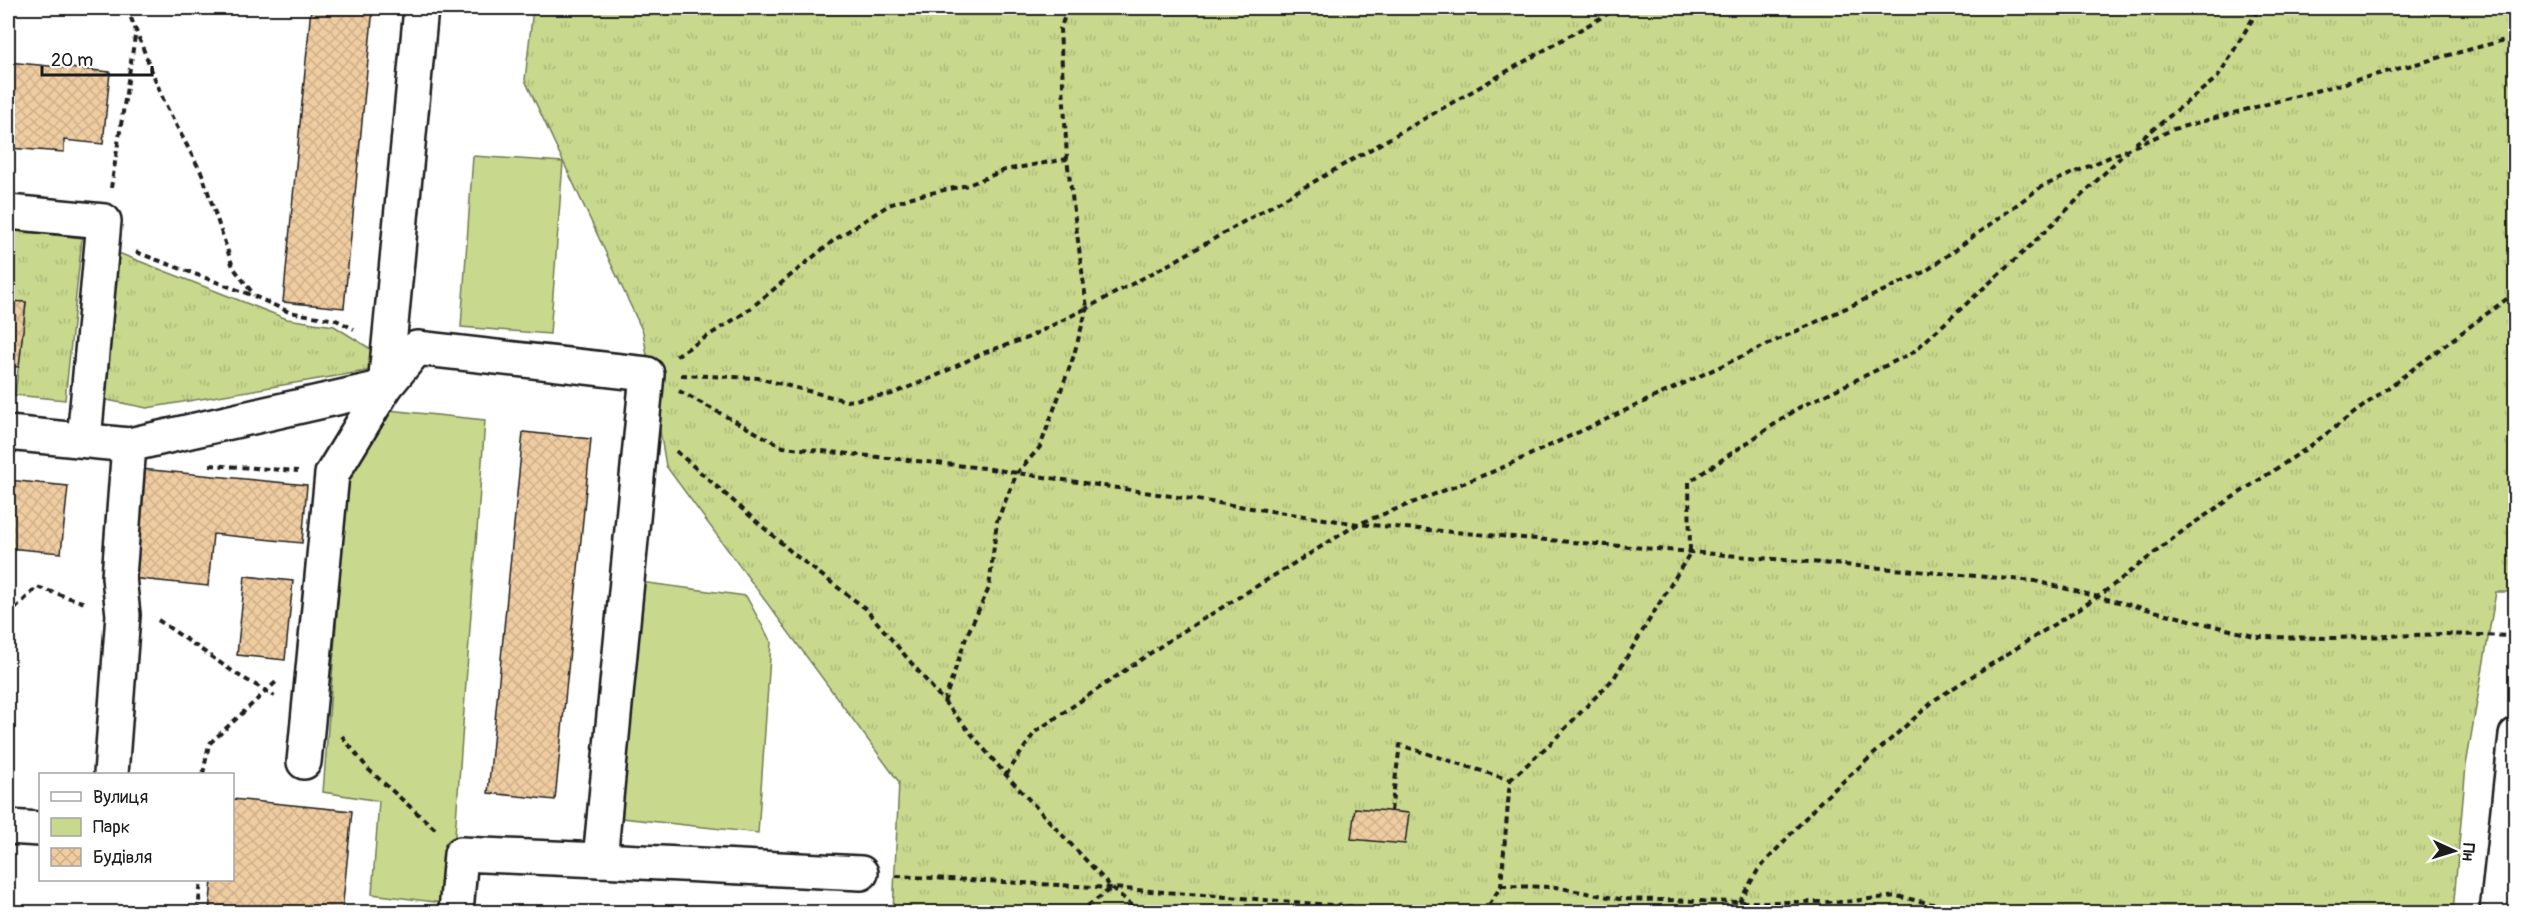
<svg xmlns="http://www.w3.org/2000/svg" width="2523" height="920" font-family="Pangolin,sans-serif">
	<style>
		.grass { fill: url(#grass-tufts); stroke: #727a54; stroke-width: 1.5 }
		.park { fill: #c8d98d; stroke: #727a54; stroke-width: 1.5 }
		.building { fill: url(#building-cross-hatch); stroke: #1c1c1c; stroke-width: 1.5 }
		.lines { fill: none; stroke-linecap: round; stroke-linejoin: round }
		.minor-casing { stroke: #1c1c1c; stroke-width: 38 }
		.path { stroke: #1c1c1c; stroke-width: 4; stroke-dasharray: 6 4.5; stroke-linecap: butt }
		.minor { stroke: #fff; stroke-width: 33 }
	</style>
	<defs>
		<pattern id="grass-tufts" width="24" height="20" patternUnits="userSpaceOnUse" patternTransform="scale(1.5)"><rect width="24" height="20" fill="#c8d98d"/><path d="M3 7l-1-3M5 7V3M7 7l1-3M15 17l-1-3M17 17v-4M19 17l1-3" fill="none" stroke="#abba79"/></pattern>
		<pattern id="building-cross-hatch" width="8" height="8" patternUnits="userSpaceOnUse" patternTransform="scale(1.5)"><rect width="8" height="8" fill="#f0cda1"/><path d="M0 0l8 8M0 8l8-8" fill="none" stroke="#cdaf8a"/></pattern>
	</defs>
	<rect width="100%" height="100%" fill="#fff"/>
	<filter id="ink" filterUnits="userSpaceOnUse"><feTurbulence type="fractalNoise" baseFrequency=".0167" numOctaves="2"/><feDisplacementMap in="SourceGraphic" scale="12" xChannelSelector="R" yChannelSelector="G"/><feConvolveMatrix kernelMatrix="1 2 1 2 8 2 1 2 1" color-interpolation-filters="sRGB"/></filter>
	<g filter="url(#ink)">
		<!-- grass -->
		<g class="grass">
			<polygon points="533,8 2515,8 2515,592 2496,592 2466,765 2453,912 893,912 899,782 666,466 643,332 525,80"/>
			<polygon points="8,230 82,238 65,400 15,395 26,303 8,301"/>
			<polygon points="116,252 287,319 334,326 374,351 372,370 147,408 107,400 102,392"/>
		</g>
		<!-- park -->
		<g class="park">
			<polygon points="473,156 563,162 550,334 461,327"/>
			<polygon points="388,410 485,420 450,904 372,894 379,801 323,792 351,433"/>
			<polygon points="640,582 746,596 771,642 758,833 613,817"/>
		</g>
		<!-- building -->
		<g class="building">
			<polygon points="311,8 373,8 344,308 283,302"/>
			<polygon points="8,62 110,72 103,144 64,140 64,152 8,148"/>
			<polygon points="8,301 26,302 19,367 8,366"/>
			<polygon points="523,432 591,439 555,800 488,793"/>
			<polygon points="141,469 307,485 302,543 213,534 208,586 130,578"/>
			<polygon points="8,480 68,486 61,553 8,548"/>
			<polygon points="245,576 293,581 285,660 237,655"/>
			<polygon points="232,799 352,811 342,912 209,912 212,880 232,880"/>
			<polygon points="1355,808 1409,813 1405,844 1351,839"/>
			<polygon points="8,884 13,885 10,912 8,912"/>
		</g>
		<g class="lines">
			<!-- minor casing -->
			<g class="minor-casing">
				<g id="minor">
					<polyline points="8,212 104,221 84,440"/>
					<polyline points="385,387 421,8"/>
					<polyline points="8,433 129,445 385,387"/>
					<polyline points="304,762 332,474 385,387 417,348 647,374 600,860 461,854 456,912"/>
					<polyline points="111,774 123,615 119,577 129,445"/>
					<polyline points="8,827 40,829"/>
					<polyline points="600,860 861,873"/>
					<polyline points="2497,912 2516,735"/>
				</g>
			</g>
			<!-- path -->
			<g class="path">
				<polyline points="127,8 165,104 202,174 233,267 254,295"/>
				<polyline points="2135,144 2218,77 2259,8"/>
				<polyline points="111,188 136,30"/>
				<polyline points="136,252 254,296 289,312 336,320 354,329"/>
				<polyline points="676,356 746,312 834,240 889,205 912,197 968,185 1005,170 1067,159"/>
				<polyline points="681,375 758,378 847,401 892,394 936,376 983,353 1027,338 1087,308 1067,159 1060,29 1068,8"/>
				<polyline points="679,391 783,447 984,468 1358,524 2035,581 2258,637 2335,638 2442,634 2516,636"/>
				<polyline points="676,451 795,555 865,608 1006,775 1112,888 1140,912"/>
				<polyline points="210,465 298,471"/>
				<polyline points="8,616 37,587 85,603"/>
				<polyline points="158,620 238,675 275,696"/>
				<polyline points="944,702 967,635 989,588 997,521 1017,473 1040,447 1073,358 1087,308 1175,261 1618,8"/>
				<polyline points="342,736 369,770 436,830"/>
				<polyline points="203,774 209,744 276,682"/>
				<polyline points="1006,775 1035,732 1174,637 1358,524 1497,470 1926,271 2041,187 2174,129 2516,37"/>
				<polyline points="1510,780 1552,742 1614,678 1690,553 1689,482 1800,407 1912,353 2028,248 2127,151"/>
				<polyline points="1391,811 1400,745 1510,780 1501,886 1485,912"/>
				<polyline points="896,876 1112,888 1422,912"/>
				<polyline points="1501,886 1555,887 1619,899 1739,902 1843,902 1896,896 1969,912"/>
				<polyline points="1739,902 1758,870 1820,802 1936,699 2099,596 2188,527 2306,449 2516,292"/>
				<polyline points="198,912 201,880"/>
				<polyline points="1079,912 1112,888"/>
			</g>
			<!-- minor -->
			<use href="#minor" class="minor"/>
		</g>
	</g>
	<!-- margin -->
	<rect width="2523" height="920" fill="none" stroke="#fff" stroke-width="30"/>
	<rect x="15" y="15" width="2493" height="890" fill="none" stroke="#1c1c1c" stroke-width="2" filter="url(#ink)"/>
	<!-- legend -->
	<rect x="39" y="773" width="195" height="108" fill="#ffffff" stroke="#a4a4a4" stroke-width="1.5"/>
	<rect x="51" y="792" width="30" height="9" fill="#ffffff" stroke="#a4a4a4" stroke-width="1.5"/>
	<text x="93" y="803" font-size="18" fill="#1c1c1c">Вулиця</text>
	<rect x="51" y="818" width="30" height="18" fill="#c8d98d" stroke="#a4a4a4" stroke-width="1.5"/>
	<text x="93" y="833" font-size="18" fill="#1c1c1c">Парк</text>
	<rect x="51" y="848" width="30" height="18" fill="url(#building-cross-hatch)" stroke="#a4a4a4" stroke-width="1.5"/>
	<text x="93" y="863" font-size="18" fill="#1c1c1c">Будівля</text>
	<!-- north arrow -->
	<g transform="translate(2454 851) rotate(94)" stroke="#ffffff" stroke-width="4.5" paint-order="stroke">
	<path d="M0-4.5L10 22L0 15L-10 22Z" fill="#1c1c1c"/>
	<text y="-9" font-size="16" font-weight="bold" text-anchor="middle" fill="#1c1c1c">Пн</text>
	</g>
	<!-- scale -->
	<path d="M42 66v9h110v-9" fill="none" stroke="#1c1c1c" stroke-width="3"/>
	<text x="51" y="66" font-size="18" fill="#1c1c1c" stroke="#ffffff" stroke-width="4.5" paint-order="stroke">20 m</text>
</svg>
